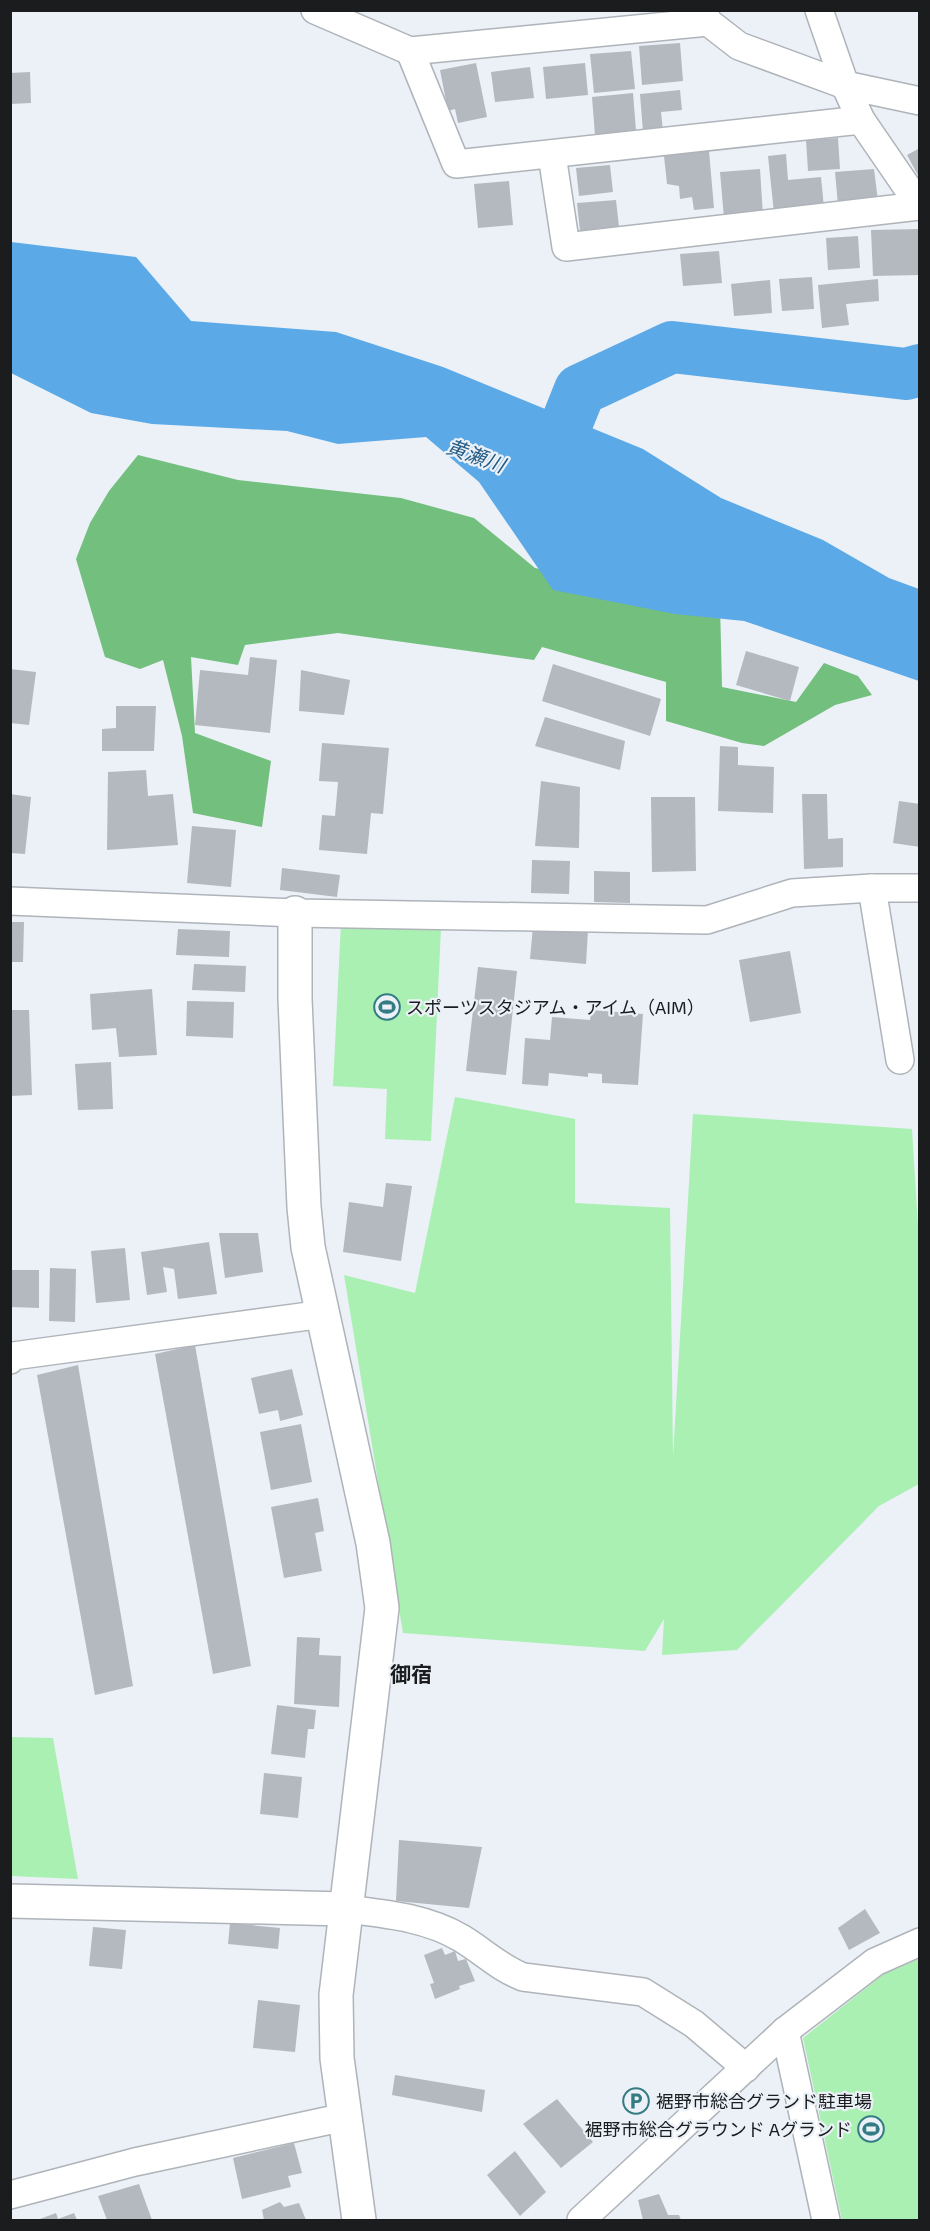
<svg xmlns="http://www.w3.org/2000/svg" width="930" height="2231" font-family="'Exo 2','Noto Sans JP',sans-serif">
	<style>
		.green { fill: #a9f0b2 }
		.forest { fill: #73bf7e }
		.water { fill: #5ca9e8 }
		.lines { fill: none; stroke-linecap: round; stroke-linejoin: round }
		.river { stroke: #5ca9e8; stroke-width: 52 }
		.building { fill: #b3b9bf }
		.minor-casing { stroke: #aeb4b9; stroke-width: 30 }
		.tertiary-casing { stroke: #aeb4b9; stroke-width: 36 }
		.minor { stroke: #fff; stroke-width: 27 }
		.tertiary { stroke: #fff; stroke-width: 33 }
		.labels { text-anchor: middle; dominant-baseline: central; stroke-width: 4.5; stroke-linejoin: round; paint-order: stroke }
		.poi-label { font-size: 18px; fill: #1a1c1e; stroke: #ebf1f7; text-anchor: start }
		.water-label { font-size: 20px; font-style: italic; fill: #245b85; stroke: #ebf1f7 }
		.quarter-label { font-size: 21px; font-weight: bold; fill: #1a1c1e; stroke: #ebf1f7 }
	</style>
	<rect width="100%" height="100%" fill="#ebf1f7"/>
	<!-- green -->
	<g class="green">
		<polygon points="341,923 441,928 431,1141 385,1139 387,1089 333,1086"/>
		<polygon points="455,1097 575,1119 575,1203 670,1208 673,1457 693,1114 912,1129 920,1258 919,1484 879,1506 737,1650 662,1655 664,1619 645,1651 403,1633 344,1275 415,1293"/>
		<polygon points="11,1737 53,1738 78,1879 11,1876"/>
		<polygon points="919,1959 919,2220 842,2220 803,2038 884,1974"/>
	</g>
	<!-- forest -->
	<polygon class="forest" points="138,455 238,480 401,498 474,518 535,568 720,604 722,687 796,702 824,663 858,676 872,695 835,705 764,746 742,743 666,721 666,682 542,647 534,660 338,633 245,645 238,665 191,657 195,733 271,761 262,827 193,813 182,736 163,660 140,669 105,657 76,559 90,523 109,491"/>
	<!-- water -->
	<polygon class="water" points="11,242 136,257 191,321 336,332 443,367 643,449 721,498 823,540 889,578 919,589 919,681 744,621 675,614 553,590 479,482 426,437 338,444 287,431 152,424 91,413 11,373"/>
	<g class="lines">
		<!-- river -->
		<polyline class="river" points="544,480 580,390 672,347 906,374 920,370"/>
	</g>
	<!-- building -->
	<g class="building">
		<polygon points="680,43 683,81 642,85 639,46"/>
		<polygon points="631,51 635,89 594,93 590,54"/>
		<polygon points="476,63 487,117 458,123 455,109 448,111 440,70"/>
		<polygon points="585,63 588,95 546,99 543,67"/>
		<polygon points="530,67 534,98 495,102 491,72"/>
		<polygon points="30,72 31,103 10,104 10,73"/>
		<polygon points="680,90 682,110 661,112 663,131 643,132 640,94"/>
		<polygon points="633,93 636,131 595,135 592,97"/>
		<polygon points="838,138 840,169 808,171 806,140"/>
		<polygon points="920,148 920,179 907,155"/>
		<polygon points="709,151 714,208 694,210 692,197 680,199 679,186 667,184 664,156"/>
		<polygon points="786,154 788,180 821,177 824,208 774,213 768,156"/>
		<polygon points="610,165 613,192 579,196 576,168"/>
		<polygon points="760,169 763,216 724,218 720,172"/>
		<polygon points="874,169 878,201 838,205 835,172"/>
		<polygon points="509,181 513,225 478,228 474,184"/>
		<polygon points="616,200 619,227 580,231 577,203"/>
		<polygon points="920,229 920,275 873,276 871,230"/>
		<polygon points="858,236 860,268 828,270 826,238"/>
		<polygon points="719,251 722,283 683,286 680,254"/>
		<polygon points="812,277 814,309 782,311 779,279"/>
		<polygon points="878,279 879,301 846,304 849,325 822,328 818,285"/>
		<polygon points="770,280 772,313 734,316 731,284"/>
		<polygon points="746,651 799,667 790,701 736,685"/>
		<polygon points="250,657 277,660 270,733 195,725 200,670 248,675"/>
		<polygon points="553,664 661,699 650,736 542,701"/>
		<polygon points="10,669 36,672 29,725 10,723"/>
		<polygon points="301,670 350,680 344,715 299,711"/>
		<polygon points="116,706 156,706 154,751 102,751 102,729 116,728"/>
		<polygon points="545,717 625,741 620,770 535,746"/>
		<polygon points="322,743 389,748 383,814 371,813 367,854 319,850 322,815 335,816 338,782 319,781"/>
		<polygon points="720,746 738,747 738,765 774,767 773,813 718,811"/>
		<polygon points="146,770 148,796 173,794 178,845 107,850 108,772"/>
		<polygon points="541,781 580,787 579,848 535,846"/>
		<polygon points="10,794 31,797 25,854 10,853"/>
		<polygon points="802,794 827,794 828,839 843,838 843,867 804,869"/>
		<polygon points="651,797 695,797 696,871 652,872"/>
		<polygon points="899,801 920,804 920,847 893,843"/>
		<polygon points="192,826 236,830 231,887 187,883"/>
		<polygon points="532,860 570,861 569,894 531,893"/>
		<polygon points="282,868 340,875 337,897 280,890"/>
		<polygon points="594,871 630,872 630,903 594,902"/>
		<polygon points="10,922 24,922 23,962 10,962"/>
		<polygon points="533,926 588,930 586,964 530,959"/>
		<polygon points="178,929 230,931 229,957 176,955"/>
		<polygon points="790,951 801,1013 750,1022 739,960"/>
		<polygon points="194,964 246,966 245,992 192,990"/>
		<polygon points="478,967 517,971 506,1075 466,1071"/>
		<polygon points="152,989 157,1055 119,1057 116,1028 92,1030 90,994"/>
		<polygon points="187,1001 234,1002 233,1038 186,1036"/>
		<polygon points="10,1010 29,1010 32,1095 10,1096"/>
		<polygon points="591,1010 643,1014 638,1085 602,1083 602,1074 588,1073 588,1077 549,1073 548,1086 522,1084 525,1038 550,1040 552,1017 590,1020"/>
		<polygon points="111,1062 113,1109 78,1110 75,1064"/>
		<polygon points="386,1183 412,1186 401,1261 343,1252 349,1202 383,1207"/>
		<polygon points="219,1233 258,1233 263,1272 225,1278"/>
		<polygon points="209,1242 217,1294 178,1299 174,1269 163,1267 167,1292 147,1295 141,1252"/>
		<polygon points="125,1248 130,1300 96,1303 91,1251"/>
		<polygon points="50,1268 76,1269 75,1322 49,1321"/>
		<polygon points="10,1270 39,1270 39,1308 10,1307"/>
		<polygon points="195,1345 251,1666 213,1674 155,1354"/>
		<polygon points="78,1365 133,1686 95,1695 37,1375"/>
		<polygon points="292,1369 303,1415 280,1421 278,1410 259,1414 251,1378"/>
		<polygon points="301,1424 312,1482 271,1490 260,1432"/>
		<polygon points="318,1498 324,1531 315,1533 322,1571 284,1578 271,1507"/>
		<polygon points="297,1637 320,1638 319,1655 341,1656 339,1707 294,1704"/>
		<polygon points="277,1705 316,1710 314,1729 308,1729 305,1758 271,1754"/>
		<polygon points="264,1773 302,1777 298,1818 260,1814"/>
		<polygon points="399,1840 482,1847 469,1908 396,1901"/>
		<polygon points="865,1909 880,1933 849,1950 838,1928"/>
		<polygon points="230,1923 280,1928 278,1949 228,1944"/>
		<polygon points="93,1927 126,1930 122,1969 89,1966"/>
		<polygon points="442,1948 445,1955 455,1951 458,1961 466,1959 475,1981 459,1986 460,1989 435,1999 430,1984 434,1983 424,1955"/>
		<polygon points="258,2000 300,2005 295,2052 253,2048"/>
		<polygon points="395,2075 485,2090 482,2112 392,2095"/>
		<polygon points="557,2099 593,2142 561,2168 523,2124"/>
		<polygon points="294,2143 302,2173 288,2176 291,2187 242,2199 233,2158"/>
		<polygon points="515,2151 546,2192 520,2216 487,2175"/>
		<polygon points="139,2184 152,2220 107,2220 98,2196"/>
		<polygon points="659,2194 668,2215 679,2215 681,2220 643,2220 638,2200"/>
		<polygon points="280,2202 284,2207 299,2203 306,2220 264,2220 262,2210"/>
		<polygon points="56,2213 58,2219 74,2213 77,2220 40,2220 40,2219"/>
	</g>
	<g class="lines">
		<!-- minor casing -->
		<g class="minor-casing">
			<g id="minor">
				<polyline points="315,10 410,51 708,22"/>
				<polyline points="703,10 708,22 739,46 845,85 920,101"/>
				<polyline points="819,10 845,85 861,120 920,206"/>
				<polyline points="410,51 456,164 861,120"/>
				<polyline points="552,155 566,247 919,206"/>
				<polyline points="872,888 900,1060"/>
				<polyline points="10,901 295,913 707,920 792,893 872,888 920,888"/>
				<polyline points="10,1360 13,1356 324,1314"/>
				<path d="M345,1909C385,1914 425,1917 461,1938C483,1951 498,1967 523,1977L643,1992L694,2024L746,2068"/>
				<polyline points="785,2031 826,2220"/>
				<polyline points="10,2195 135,2162 345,2117"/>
				<polyline points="581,2220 785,2031 875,1962 920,1942"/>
			</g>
		</g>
		<!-- tertiary casing -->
		<g class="tertiary-casing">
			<g id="tertiary">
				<polyline points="295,913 295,999 304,1207 308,1247 373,1543 382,1608 336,1995 337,2058 359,2220"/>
				<polyline points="10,1901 345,1909"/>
			</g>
		</g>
		<!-- minor -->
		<use href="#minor" class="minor"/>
		<!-- tertiary -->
		<use href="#tertiary" class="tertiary"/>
	</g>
	<!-- icons -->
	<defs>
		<g id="stadium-ring" transform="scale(1.35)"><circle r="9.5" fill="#ebf1f7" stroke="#347c84" stroke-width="1.5"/><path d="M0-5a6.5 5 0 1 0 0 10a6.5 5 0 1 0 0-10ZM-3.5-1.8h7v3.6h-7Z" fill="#347c84"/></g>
		<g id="parking-ring" transform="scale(1.35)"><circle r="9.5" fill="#ebf1f7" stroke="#347c84" stroke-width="1.5"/><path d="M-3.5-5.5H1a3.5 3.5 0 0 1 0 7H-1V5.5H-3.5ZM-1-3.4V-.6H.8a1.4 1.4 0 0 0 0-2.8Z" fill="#347c84"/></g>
	</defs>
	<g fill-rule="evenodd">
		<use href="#stadium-ring" x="387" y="1007"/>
		<use href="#parking-ring" x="636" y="2101"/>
		<use href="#stadium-ring" x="871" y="2129"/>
	</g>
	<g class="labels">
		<!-- poi labels -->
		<g class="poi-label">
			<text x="406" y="1007">スポーツスタジアム・アイム（AIM）</text>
			<text x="656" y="2101">裾野市総合グランド駐車場</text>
			<text x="852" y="2129" text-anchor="end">裾野市総合グラウンド Aグランド</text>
		</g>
		<!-- water labels -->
		<g class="water-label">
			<text transform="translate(476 455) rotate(20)">黄瀬川</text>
		</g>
		<!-- quarter labels -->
		<g class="quarter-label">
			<text x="411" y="1673">御宿</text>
		</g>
	</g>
	<!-- border -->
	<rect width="930" height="2231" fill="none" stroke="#1a1c1e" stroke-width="24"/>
</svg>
